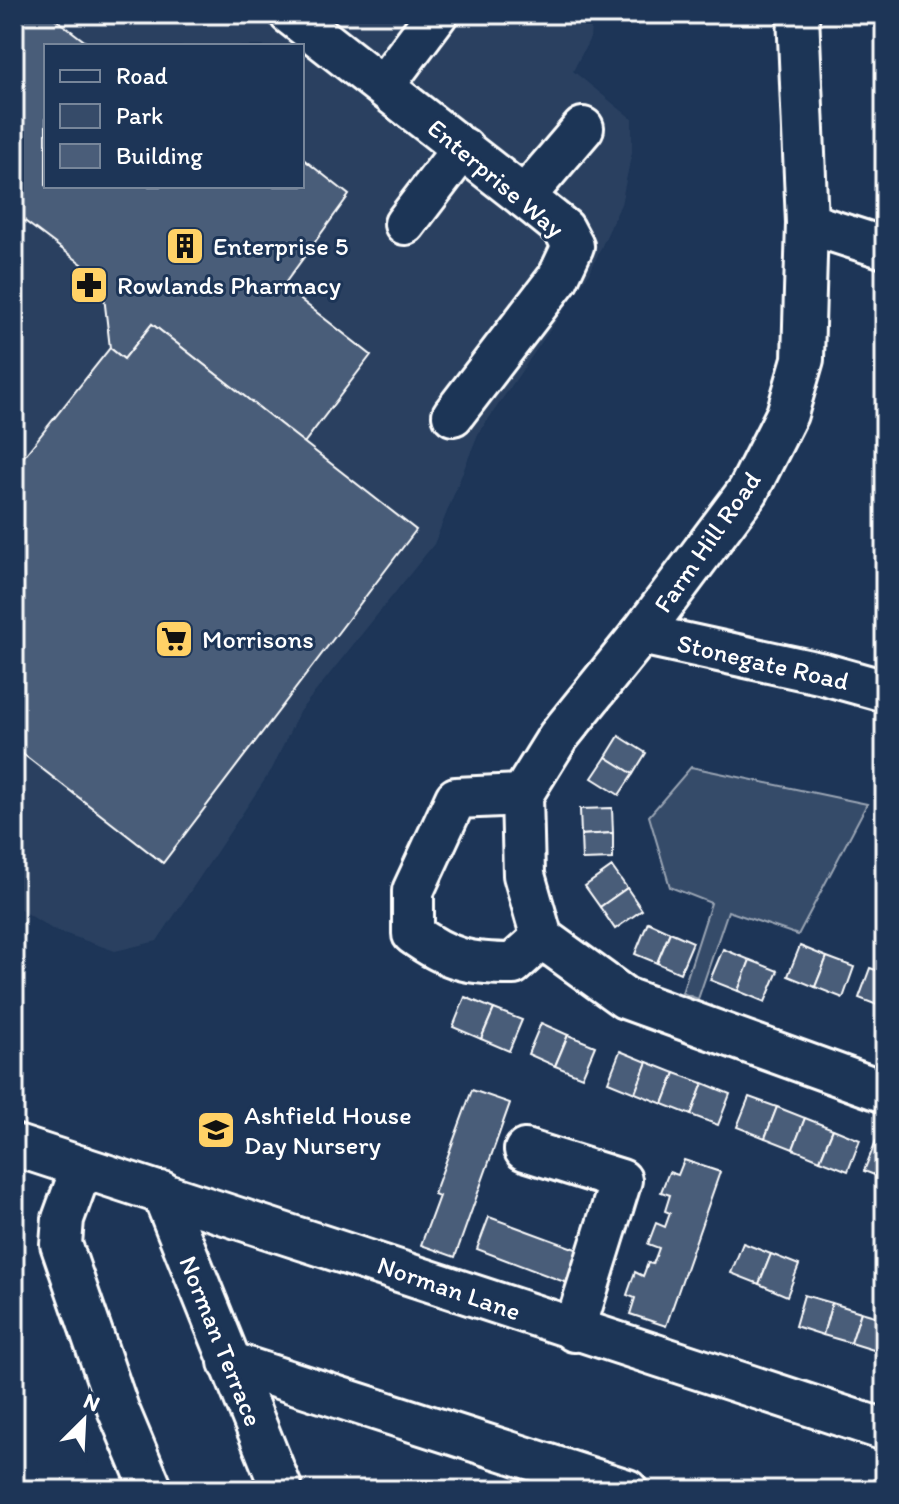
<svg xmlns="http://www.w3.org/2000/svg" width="899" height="1504" font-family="Itim,sans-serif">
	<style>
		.built { fill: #2a4161; fill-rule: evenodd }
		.green { fill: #364b69; stroke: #9aa5b4; stroke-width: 2 }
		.building { fill: #4a5d79; stroke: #fff; stroke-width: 2 }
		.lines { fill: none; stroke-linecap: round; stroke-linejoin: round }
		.minor-casing { stroke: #fff; stroke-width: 46 }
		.minor { stroke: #1d3557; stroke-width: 40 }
		.labels { text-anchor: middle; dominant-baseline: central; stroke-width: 6; stroke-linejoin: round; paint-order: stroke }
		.street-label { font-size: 26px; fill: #fff; stroke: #1d3557 }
		.poi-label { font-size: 26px; fill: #fff; stroke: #1d3557; text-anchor: start }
	</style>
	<rect width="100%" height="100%" fill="#1d3557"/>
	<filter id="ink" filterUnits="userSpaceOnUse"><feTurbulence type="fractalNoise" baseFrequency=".0125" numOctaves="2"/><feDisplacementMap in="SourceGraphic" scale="16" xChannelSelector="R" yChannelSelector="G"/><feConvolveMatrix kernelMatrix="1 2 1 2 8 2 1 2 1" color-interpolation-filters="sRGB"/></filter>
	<g filter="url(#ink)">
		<!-- built -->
		<path class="built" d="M14,14H592L590,38L573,71L632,119V152L621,204L590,272L478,434L434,544L299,712L272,769L157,941L115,951L52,929L14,905ZM46,46H302V186H46Z"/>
		<!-- green -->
		<polygon class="green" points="691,767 867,804 798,935 728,911 698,999 682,993 711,903 670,887 649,816"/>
		<!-- building -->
		<g class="building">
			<polygon points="14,14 49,14 91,46 46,46 46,186 302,186 302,158 349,195 283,286 371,355 304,443 152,324 124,359 110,348 102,279 14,213"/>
			<polygon points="152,324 416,530 163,863 14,747 14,469 110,348 124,359"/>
			<polygon points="619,736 646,753 633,774 606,757"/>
			<polygon points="606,757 633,774 619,795 592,778"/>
			<polygon points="612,808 613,833 581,835 580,809"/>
			<polygon points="613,833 613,859 582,860 581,835"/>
			<polygon points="612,867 627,888 600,907 585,886"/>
			<polygon points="627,888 642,910 615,929 600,907"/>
			<polygon points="648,922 670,932 657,963 635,954"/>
			<polygon points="670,932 693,942 680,973 657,963"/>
			<polygon points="800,946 827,957 815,987 788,976"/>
			<polygon points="723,949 750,960 738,991 710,980"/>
			<polygon points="827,957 854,967 843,998 815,987"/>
			<polygon points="750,960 778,971 765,1002 738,991"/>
			<polygon points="870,968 885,973 885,1008 859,998"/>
			<polygon points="465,997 494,1009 481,1039 453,1027"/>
			<polygon points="494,1009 522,1020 509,1051 481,1039"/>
			<polygon points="541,1023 568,1035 555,1066 528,1054"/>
			<polygon points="568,1035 595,1046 582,1077 555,1066"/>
			<polygon points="620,1051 647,1062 635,1093 608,1082"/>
			<polygon points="647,1062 675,1073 663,1104 635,1093"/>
			<polygon points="675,1073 703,1083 691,1115 663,1104"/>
			<polygon points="703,1083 730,1094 718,1125 691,1115"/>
			<polygon points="472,1090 510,1103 455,1257 421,1245 439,1196 434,1194"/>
			<polygon points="749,1097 777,1107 765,1138 737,1127"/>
			<polygon points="777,1107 805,1118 793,1149 765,1138"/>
			<polygon points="805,1118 833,1129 820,1160 793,1149"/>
			<polygon points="833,1129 860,1140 848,1171 820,1160"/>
			<polygon points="876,1141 885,1144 885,1179 864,1171"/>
			<polygon points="684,1160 720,1172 666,1326 630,1314 635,1298 627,1295 635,1272 643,1276 648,1263 653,1264 659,1248 648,1244 656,1223 665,1227 670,1213 665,1211 670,1195 661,1192 669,1172 678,1175"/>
			<polygon points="489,1217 595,1256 583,1289 477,1249"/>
			<polygon points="743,1243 771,1254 759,1284 731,1273"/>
			<polygon points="771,1254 799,1265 787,1296 759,1284"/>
			<polygon points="804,1295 832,1303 823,1335 795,1326"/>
			<polygon points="832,1303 861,1312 851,1343 823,1335"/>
			<polygon points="861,1312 885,1319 880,1352 851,1343"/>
		</g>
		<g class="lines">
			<!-- minor casing -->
			<g class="minor-casing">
				<g id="minor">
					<polyline points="290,14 524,197 564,229 573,246 558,278 453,415"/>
					<polyline points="798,14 807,223 803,359 787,414 748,491 641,634 558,737 522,795 524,875 542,938 625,998 885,1092"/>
					<polyline points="384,85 437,14"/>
					<polyline points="524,197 583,128"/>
					<polyline points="807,223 885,248"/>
					<polyline points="405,224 463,148"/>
					<polyline points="641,634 824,674 885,691"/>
					<path d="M522,795L456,798L413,891V934C449,960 469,964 513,964L542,938"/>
					<polyline points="14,1145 885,1430"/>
					<polyline points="525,1150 621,1180 574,1331"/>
					<polyline points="82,1167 63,1219 61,1244 118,1409 152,1490"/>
					<polyline points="162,1192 282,1490"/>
					<polyline points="229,1362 627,1490"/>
				</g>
			</g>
			<!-- minor -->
			<use href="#minor" class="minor"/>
		</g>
	</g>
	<!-- icons -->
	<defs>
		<g id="building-square" transform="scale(2)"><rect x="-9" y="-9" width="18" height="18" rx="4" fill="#ffd166" stroke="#1d3557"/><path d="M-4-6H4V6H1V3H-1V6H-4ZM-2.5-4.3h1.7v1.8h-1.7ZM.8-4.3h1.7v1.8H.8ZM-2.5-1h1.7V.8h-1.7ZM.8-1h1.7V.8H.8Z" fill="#111"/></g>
		<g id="pharmacy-square" transform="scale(2)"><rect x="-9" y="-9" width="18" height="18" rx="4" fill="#ffd166" stroke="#1d3557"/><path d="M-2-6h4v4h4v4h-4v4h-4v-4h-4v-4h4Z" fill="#111"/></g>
		<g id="supermarket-square" transform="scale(2)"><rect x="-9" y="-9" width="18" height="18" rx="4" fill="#ffd166" stroke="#1d3557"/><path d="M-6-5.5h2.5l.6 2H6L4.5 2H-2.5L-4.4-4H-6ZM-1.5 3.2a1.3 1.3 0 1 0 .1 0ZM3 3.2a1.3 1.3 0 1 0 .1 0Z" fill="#111"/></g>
		<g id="school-square" transform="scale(2)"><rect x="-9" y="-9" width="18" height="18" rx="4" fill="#ffd166" stroke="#1d3557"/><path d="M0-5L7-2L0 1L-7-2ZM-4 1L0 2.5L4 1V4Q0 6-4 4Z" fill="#111"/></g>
	</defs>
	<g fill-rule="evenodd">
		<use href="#building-square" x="185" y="246"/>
		<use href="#pharmacy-square" x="89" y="285"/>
		<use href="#supermarket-square" x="174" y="639"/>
		<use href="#school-square" x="216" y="1130"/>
	</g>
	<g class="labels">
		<!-- street labels -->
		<g class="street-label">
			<text transform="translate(496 178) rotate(40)">Enterprise Way</text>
			<text transform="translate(707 542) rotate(-55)">Farm Hill Road</text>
			<text transform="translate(763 662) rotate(13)">Stonegate Road</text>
			<text transform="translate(449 1288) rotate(19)">Norman Lane</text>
			<text transform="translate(221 1341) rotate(68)">Norman Terrace</text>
		</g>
		<!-- poi labels -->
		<g class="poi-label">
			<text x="213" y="246">Enterprise 5</text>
			<text x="117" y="285">Rowlands Pharmacy</text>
			<text x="202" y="639">Morrisons</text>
			<text x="244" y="1115">Ashfield House<tspan x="244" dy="30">Day Nursery</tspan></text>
		</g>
	</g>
	<!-- margin -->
	<rect width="899" height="1504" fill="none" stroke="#1d3557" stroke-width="48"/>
	<rect x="24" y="24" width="851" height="1456" fill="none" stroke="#fff" stroke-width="3" filter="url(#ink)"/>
	<!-- legend -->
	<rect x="44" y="44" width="260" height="144" fill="#1d3557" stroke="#77869a" stroke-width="2"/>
	<rect x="60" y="70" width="40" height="12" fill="#1d3557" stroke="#77869a" stroke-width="2"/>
	<text x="116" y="84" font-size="24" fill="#ffffff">Road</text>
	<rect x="60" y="104" width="40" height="24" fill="#364b69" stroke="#77869a" stroke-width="2"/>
	<text x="116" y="124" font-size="24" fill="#ffffff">Park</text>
	<rect x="60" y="144" width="40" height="24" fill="#4a5d79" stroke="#77869a" stroke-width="2"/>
	<text x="116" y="164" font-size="24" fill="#ffffff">Building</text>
	<!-- north arrow -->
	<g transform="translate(84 1420) rotate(24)" stroke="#1d3557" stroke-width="6" paint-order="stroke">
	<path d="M0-6L14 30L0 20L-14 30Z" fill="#ffffff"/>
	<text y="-12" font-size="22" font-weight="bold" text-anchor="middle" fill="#ffffff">N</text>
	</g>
</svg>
